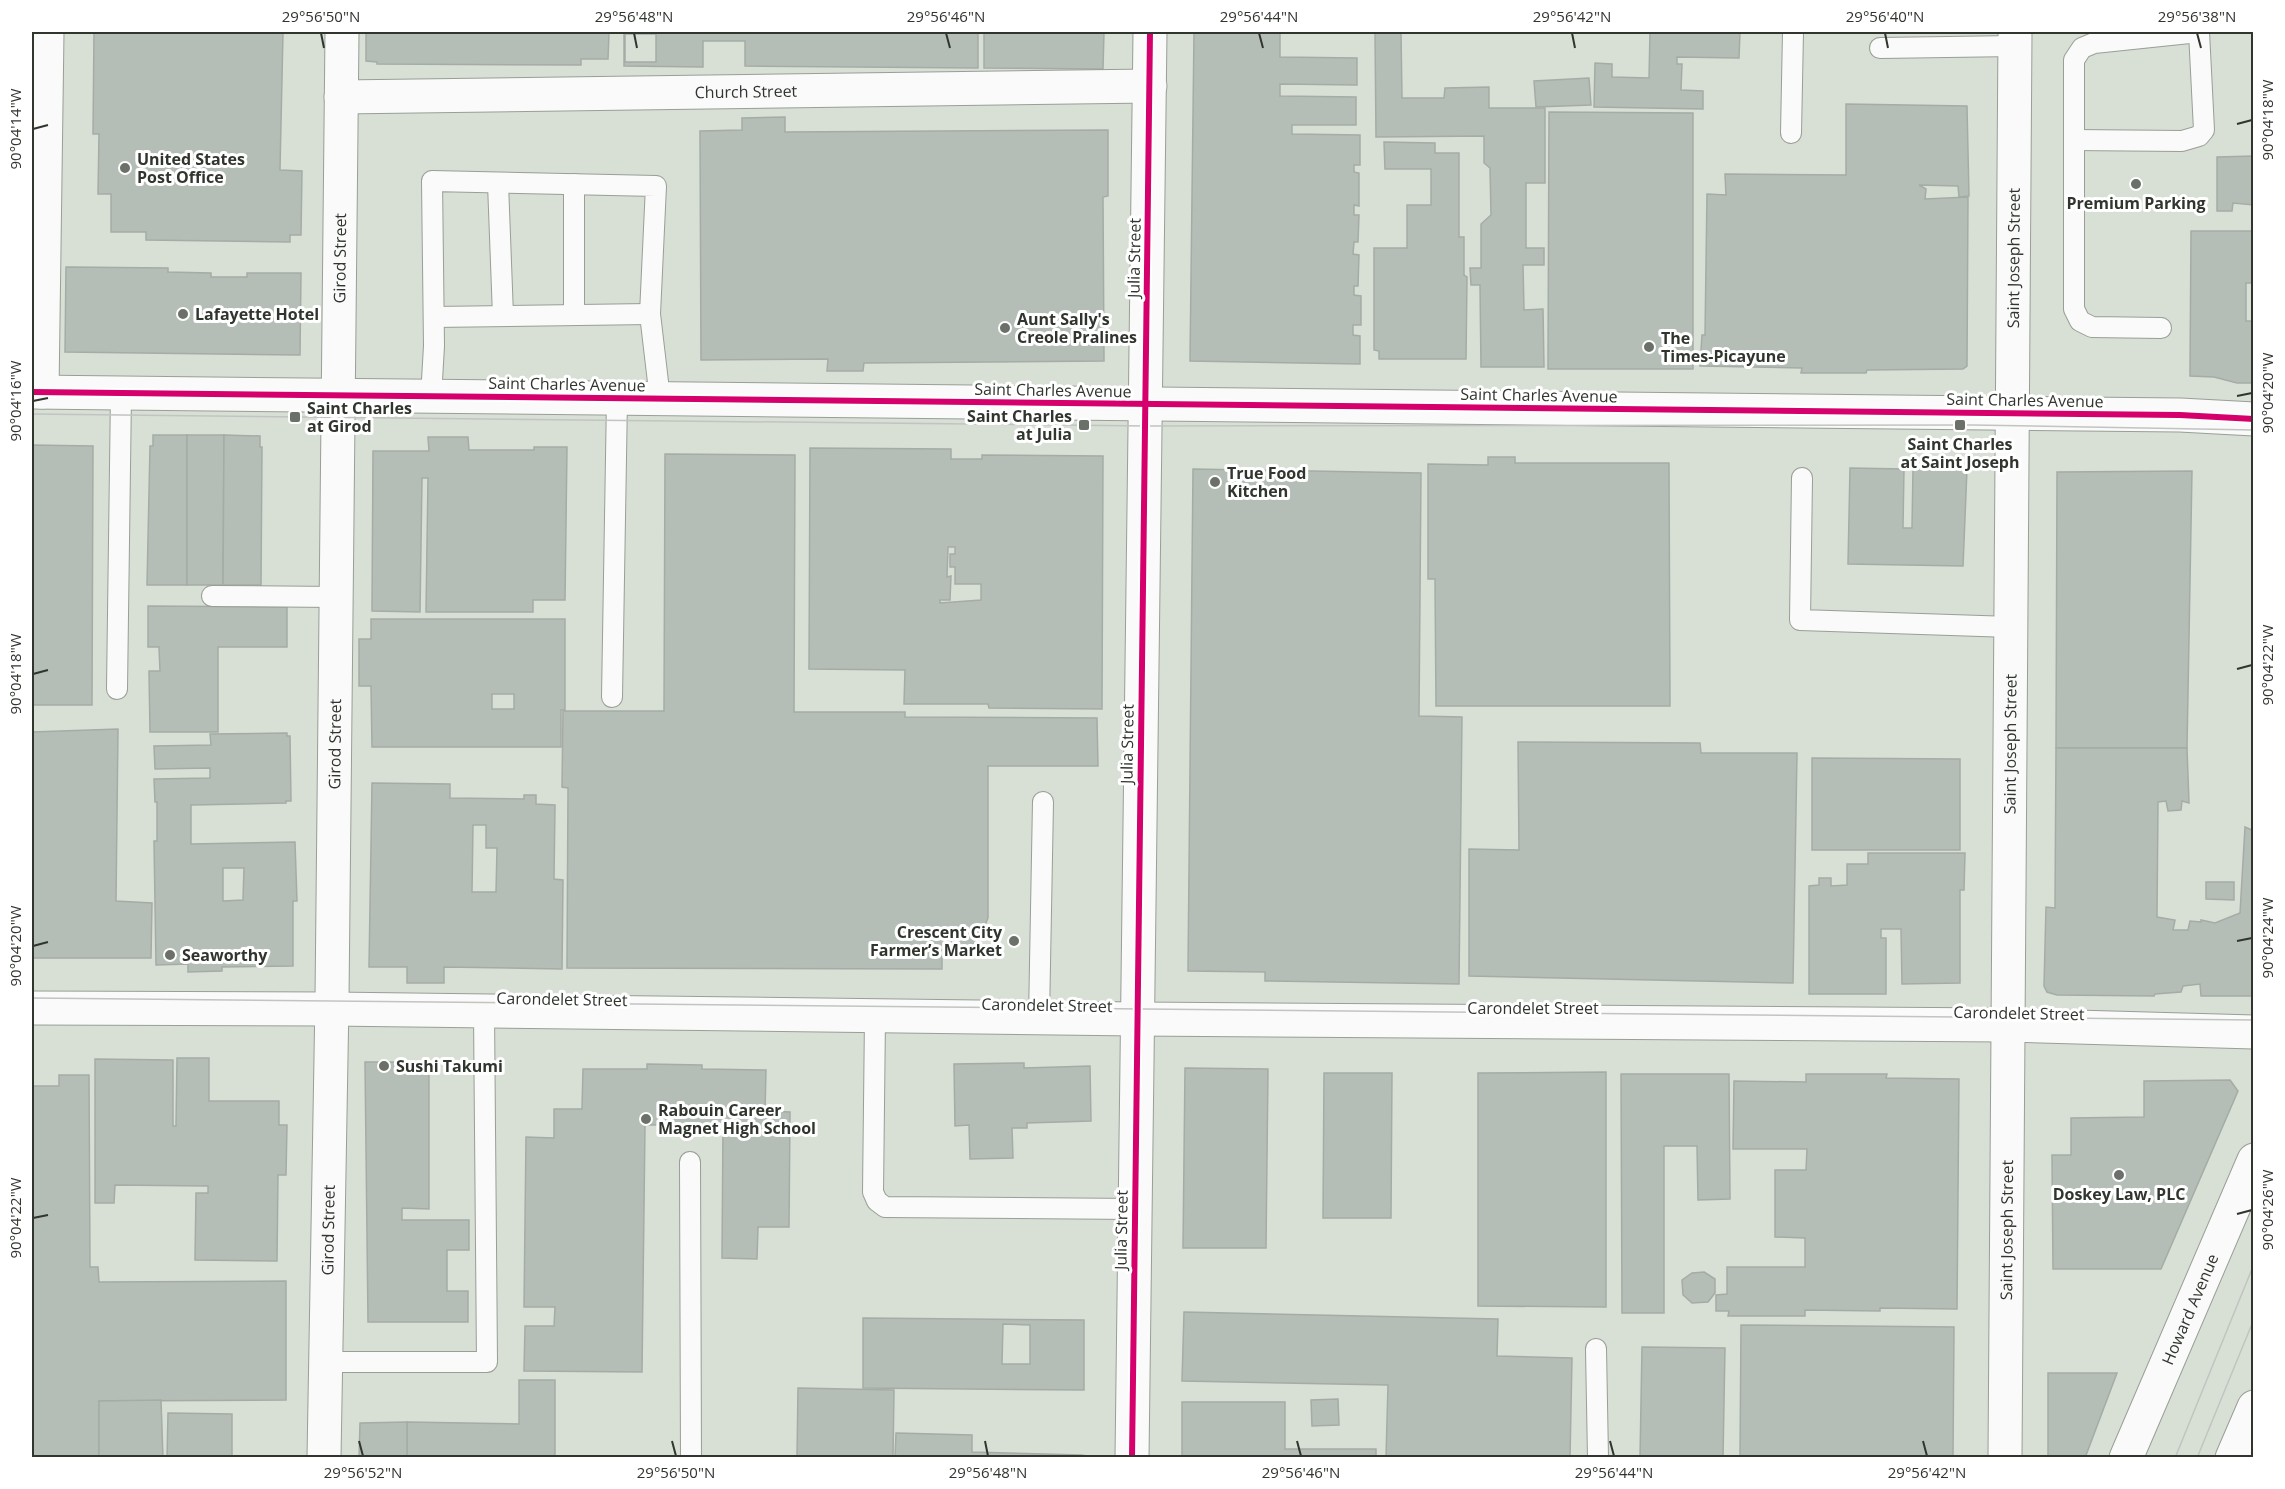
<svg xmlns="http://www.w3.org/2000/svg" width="2285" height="1489" font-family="'Open Sans',sans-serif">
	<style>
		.building { fill: #b5bdb7; stroke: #a5aca6; stroke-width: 1.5; fill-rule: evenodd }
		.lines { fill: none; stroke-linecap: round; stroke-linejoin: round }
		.service-casing { stroke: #999f97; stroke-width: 22 }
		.minor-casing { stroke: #999f97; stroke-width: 35 }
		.tertiary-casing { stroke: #999f97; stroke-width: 35 }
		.secondary-casing { stroke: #999f97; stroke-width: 35 }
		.service { stroke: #f9faf9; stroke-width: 20 }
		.minor { stroke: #f9faf9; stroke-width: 33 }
		.tertiary { stroke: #f9faf9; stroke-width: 33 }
		.secondary { stroke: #f9faf9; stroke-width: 33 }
		.tram { stroke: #c2c4c1; stroke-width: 1.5 }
		.cycleway-casing { stroke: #fff; stroke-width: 10 }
		.cycleway { stroke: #d6006c; stroke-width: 6 }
		.ticks { fill: none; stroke: #30352e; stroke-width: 2 }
		.poi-dot { fill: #6b7068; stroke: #fff; stroke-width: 2 }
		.labels { text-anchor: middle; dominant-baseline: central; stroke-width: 6; stroke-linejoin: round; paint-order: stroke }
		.street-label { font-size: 16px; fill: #30352e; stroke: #fff }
		.poi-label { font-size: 16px; font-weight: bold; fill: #30352e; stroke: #fff; text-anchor: start }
		.neatline { fill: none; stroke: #30352e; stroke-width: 2 }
		.ticks-label { font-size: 15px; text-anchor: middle; fill: #30352e }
	</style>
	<rect width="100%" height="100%" fill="#d8dfd5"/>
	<!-- building -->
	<g class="building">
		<polygon points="94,32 283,32 280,170 302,171 301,235 290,235 290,242 146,240 146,232 111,232 111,194 98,194 99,134 93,134"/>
		<polygon points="366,32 609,32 608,59 581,59 581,65 377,64 377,62 366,61"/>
		<path d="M624,32H978V68L745,66V41H703V67L624,66ZM625,34H656V62H625Z"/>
		<polygon points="984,32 1104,32 1103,69 984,68"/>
		<polygon points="1194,32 1280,32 1280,57 1357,58 1357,85 1280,84 1280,96 1356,97 1356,125 1292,125 1292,134 1360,135 1360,165 1354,165 1354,172 1359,173 1359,206 1354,205 1354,215 1359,215 1358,242 1354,242 1353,254 1359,255 1358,286 1354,286 1354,295 1361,296 1361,325 1353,325 1353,335 1360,336 1360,364 1190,361"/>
		<polygon points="1375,32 1401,32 1402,98 1444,98 1445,88 1489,87 1489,108 1545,108 1545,183 1526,183 1526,248 1544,248 1544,265 1523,265 1524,310 1543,309 1544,367 1481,367 1480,285 1471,285 1470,268 1481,268 1481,224 1491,215 1490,168 1484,163 1484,136 1376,137"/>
		<polygon points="1650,32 1740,32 1739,58 1677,57 1677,64 1682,64 1681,90 1703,91 1703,109 1594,107 1595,63 1612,64 1612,77 1649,78"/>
		<polygon points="1589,78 1591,105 1536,107 1534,81"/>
		<polygon points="1846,104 1967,106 1969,196 1959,197 1958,186 1919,185 1926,189 1925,199 1968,197 1967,366 1963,369 1867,370 1866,373 1801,373 1802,368 1700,366 1702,335 1705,335 1707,194 1726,195 1725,174 1846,175"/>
		<polygon points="1549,112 1693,113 1693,369 1548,369"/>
		<polygon points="785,117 785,132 1108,130 1108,196 1103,197 1104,361 864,363 863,371 827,371 828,359 701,360 700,131 742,130 742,118"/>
		<polygon points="1384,142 1435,143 1435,153 1459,153 1459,237 1464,237 1464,275 1467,277 1466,359 1379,359 1379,351 1374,350 1374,248 1407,248 1407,205 1431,205 1431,169 1385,169"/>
		<polygon points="2254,156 2254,205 2233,203 2232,211 2217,211 2217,157"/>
		<polygon points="2191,231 2254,231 2254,283 2246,283 2246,321 2254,321 2254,383 2237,383 2214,377 2190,376"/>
		<polygon points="66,267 168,268 168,272 211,273 211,277 247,277 247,273 301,273 300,355 65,352"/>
		<polygon points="153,435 187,435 187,585 147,585 150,446 153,446"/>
		<polygon points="187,435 224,435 223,585 187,585"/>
		<polygon points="224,435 260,436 260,447 262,447 261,585 223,585"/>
		<polygon points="428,437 468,437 469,450 534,450 534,447 567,447 565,600 533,600 533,612 426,612 428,478 422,478 420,612 372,611 373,451 429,451"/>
		<polygon points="32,445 93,446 92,705 32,705"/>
		<path d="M810,448L951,449V459H982V455L1103,456L1102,709L989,708L988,704H904L905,670L809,669ZM948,547H955V554H950V567H955V584H981V600L940,603V600H950L951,576L947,577Z"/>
		<polygon points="665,454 795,455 794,712 905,712 905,717 1097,718 1098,766 988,766 988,918 978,941 968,948 956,953 942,954 942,969 567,968 568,788 562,787 563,711 664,711"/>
		<polygon points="1488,457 1515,457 1515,463 1669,463 1670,706 1436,706 1435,579 1428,579 1428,464 1488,465"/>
		<polygon points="1850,468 1904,469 1903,528 1912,528 1913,468 1967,469 1963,566 1848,564"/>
		<polygon points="1193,469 1421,473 1419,716 1462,717 1459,984 1265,981 1265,972 1188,971"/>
		<polygon points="2192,471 2187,748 2056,748 2057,472"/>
		<polygon points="148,606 287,607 287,647 218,647 218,732 150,732 149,671 160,671 159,647 148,647"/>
		<path d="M371,619H565V710H561V747H372L371,686H359V639H371ZM492,694H514V709H492Z"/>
		<polygon points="118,729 116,901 152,903 151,958 32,958 32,732"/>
		<path d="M287,733V736H290L291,801H286V803L191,805V844L295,842L297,901H293V966L222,967V971L188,972V964L156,965L154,841H157V802H155L154,779L210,778V768L155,769L154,746L211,745L210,734ZM223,868H244L243,900L223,901Z"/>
		<polygon points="1518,742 1700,743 1701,753 1797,753 1793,983 1469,976 1469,849 1519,850"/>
		<polygon points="2056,748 2187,748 2189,803 2182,801 2181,810 2168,811 2166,801 2158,802 2157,917 2175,920 2173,930 2188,930 2190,921 2201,922 2201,920 2215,923 2240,913 2245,827 2254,831 2254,996 2201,996 2200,984 2183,986 2181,992 2155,994 2154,996 2057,995 2047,992 2044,986 2046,907 2055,908"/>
		<polygon points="1812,758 1960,759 1960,850 1812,850"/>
		<path d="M372,783L450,784V798L524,799V795H536V804L555,805L554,879L563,880L562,969L444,967V983H407V967H369ZM473,825H486V848H497L496,892H472Z"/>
		<polygon points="1868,853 1965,853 1964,890 1960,890 1960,983 1902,984 1901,929 1881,929 1881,938 1886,938 1886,994 1809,994 1809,886 1819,885 1819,878 1831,878 1831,886 1847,885 1847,864 1868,864"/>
		<polygon points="2206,882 2234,882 2234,900 2206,899"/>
		<polygon points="177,1058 209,1058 209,1101 279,1101 279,1125 287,1125 286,1175 278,1175 277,1261 195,1260 196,1193 208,1193 208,1186 115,1185 114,1203 95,1203 95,1059 173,1060 173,1126 176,1126"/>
		<polygon points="365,1062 429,1062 429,1209 402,1208 402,1220 469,1220 469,1250 447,1250 447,1291 468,1291 468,1322 368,1322"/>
		<polygon points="1024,1063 1024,1068 1090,1066 1091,1121 1027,1123 1027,1128 1012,1128 1013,1158 970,1159 969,1125 955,1126 954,1064"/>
		<polygon points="647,1064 702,1065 702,1069 766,1070 765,1111 790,1112 789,1227 758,1227 757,1259 722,1258 723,1125 645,1125 642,1372 524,1371 525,1326 554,1326 555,1307 524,1307 526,1137 554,1138 554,1109 582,1109 583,1069 647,1069"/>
		<polygon points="1185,1068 1268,1069 1266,1248 1183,1248"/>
		<polygon points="1606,1072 1606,1307 1478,1306 1478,1073"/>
		<polygon points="1324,1073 1392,1073 1391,1218 1323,1218"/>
		<polygon points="1621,1074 1729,1074 1730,1199 1698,1200 1697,1146 1664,1146 1664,1313 1622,1313"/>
		<polygon points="1806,1074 1887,1074 1886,1078 1959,1079 1957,1309 1880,1308 1880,1311 1805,1310 1805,1316 1728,1316 1729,1311 1716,1311 1716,1295 1727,1294 1727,1267 1805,1267 1805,1238 1775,1237 1775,1170 1806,1170 1807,1149 1733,1149 1734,1081 1806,1082"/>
		<polygon points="59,1075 89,1075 90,1267 98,1267 99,1282 286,1281 286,1400 99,1401 99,1458 32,1458 32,1086 59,1086"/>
		<polygon points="2230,1080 2238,1091 2161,1269 2053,1269 2052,1155 2071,1155 2071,1118 2144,1117 2144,1081"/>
		<polygon points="1704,1272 1715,1279 1715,1293 1708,1302 1692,1303 1683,1295 1682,1280 1692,1273"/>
		<polygon points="1184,1312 1498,1319 1497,1356 1572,1358 1570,1458 1386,1458 1388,1385 1182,1381"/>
		<path d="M863,1318L1084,1320V1390L863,1388ZM1003,1324L1030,1325V1364H1002Z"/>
		<polygon points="1741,1325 1954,1327 1953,1458 1740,1458"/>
		<polygon points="1642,1347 1725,1348 1723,1458 1640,1458"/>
		<polygon points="2048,1373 2117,1373 2085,1458 2048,1458"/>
		<polygon points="519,1380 555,1380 555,1458 407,1458 407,1422 519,1424"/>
		<polygon points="798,1388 894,1390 893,1458 797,1458"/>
		<polygon points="1338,1399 1339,1425 1312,1426 1311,1400"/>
		<polygon points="161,1400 163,1458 99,1458 99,1401"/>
		<polygon points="1182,1402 1285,1402 1285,1449 1376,1449 1376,1458 1182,1458"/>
		<polygon points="168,1413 232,1414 232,1458 167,1458"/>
		<polygon points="407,1422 407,1458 359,1458 360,1423"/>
		<polygon points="896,1433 972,1435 972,1452 1081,1455 1087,1456 1087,1458 895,1458"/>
	</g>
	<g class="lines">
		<!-- service casing -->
		<g class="service-casing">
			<g id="service">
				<polyline points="1880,48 2015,46"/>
				<polyline points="1791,133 1793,32"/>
				<polyline points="2074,140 2182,141 2199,136 2204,130 2199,32"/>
				<polyline points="498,183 503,316"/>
				<polyline points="574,315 574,184"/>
				<polyline points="434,317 650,314"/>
				<polyline points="2161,328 2092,327 2080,321 2074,309 2074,60 2082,48 2094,43 2199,32"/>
				<polyline points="431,397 434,346 432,181 656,186 650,314 660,399"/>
				<polyline points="1802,478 1800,620 2011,627"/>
				<polyline points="212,596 336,597"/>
				<polyline points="117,689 121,393"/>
				<polyline points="612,697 617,398"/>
				<polyline points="875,1017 873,1192 877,1201 885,1207 1135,1209"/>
				<polyline points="1039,1018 1043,802"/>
				<polyline points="690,1162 691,1458"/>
				<polyline points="1596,1349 1598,1458"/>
				<polyline points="326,1362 487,1362 484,1012"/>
			</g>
		</g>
		<!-- minor casing -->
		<g class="minor-casing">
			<g id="minor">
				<path id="s1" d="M341,97L1150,86"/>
				<polyline points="42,392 47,32"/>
				<polyline points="32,1008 331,1009 1137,1019 2008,1025 2254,1032"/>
				<path id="s2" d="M324,1458L332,1000L342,32"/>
				<polyline points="1132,1458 1150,32"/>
				<path id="s3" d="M2005,1458L2015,32"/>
			</g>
		</g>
		<!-- tertiary casing -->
		<g class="tertiary-casing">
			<polyline id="tertiary" points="32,392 2180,415 2254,419"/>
		</g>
		<!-- secondary casing -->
		<g class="secondary-casing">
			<g id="secondary">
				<path id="s4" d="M2126,1458L2254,1160"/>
				<polyline points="2232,1458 2254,1407"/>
			</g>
		</g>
		<!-- service -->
		<use href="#service" class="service"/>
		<!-- minor -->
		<use href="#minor" class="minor"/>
		<!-- tertiary -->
		<use href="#tertiary" class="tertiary"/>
		<!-- secondary -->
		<use href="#secondary" class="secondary"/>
		<!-- tram -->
		<g class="tram">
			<polyline points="32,414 1146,426 1972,425 2254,430"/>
			<polyline points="32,998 2254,1020"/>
			<polyline points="2175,1458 2254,1264"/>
			<polyline points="2197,1458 2254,1319"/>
		</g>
		<!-- cycleway casing -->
		<g class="cycleway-casing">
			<g id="cycleway">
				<polyline points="32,392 2180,415 2254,419"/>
				<polyline points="1132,1458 1150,32"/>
			</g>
		</g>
		<!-- cycleway -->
		<use href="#cycleway" class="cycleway"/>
	</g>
	<!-- ticks -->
	<path class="ticks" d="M321,33L324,48M634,33L637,48M946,33L950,48M1259,33L1263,48M1572,33L1575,48M1885,33L1888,48M2197,33L2201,48M2237,124L2252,120M33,129L48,125M2237,396L2252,393M33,401L48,398M2237,669L2252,665M33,674L48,670M2237,941L2252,938M33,946L48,942M2237,1214L2252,1210M33,1218L48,1215M359,1441L363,1456M672,1441L676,1456M985,1441L988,1456M1297,1441L1301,1456M1610,1441L1614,1456M1923,1441L1927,1456"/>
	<!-- markers -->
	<g class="poi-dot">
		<circle cx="125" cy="168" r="6"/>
		<circle cx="2136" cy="184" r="6"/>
		<circle cx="183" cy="314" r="6"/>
		<circle cx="1005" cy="328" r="6"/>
		<circle cx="1649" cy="347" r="6"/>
		<rect x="289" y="411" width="12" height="12" rx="3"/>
		<rect x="1078" y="419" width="12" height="12" rx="3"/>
		<rect x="1954" y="419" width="12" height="12" rx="3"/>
		<circle cx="1215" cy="482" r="6"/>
		<circle cx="1014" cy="941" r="6"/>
		<circle cx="170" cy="955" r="6"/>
		<circle cx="384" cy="1066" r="6"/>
		<circle cx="646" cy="1119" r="6"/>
		<circle cx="2119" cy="1175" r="6"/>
	</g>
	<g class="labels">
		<!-- street labels -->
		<g class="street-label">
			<text stroke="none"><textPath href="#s1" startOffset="405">Church Street</textPath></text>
			<text transform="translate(1134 258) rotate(-89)">Julia Street</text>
			<text stroke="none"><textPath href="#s2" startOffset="1200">Girod Street</textPath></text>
			<text stroke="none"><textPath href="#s3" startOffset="1200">Saint Joseph Street</textPath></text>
			<text transform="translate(567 384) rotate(1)">Saint Charles Avenue</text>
			<text transform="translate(1053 390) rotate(1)">Saint Charles Avenue</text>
			<text transform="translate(1539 395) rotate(1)">Saint Charles Avenue</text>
			<text transform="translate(2025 400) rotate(1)">Saint Charles Avenue</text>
			<text transform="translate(1127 744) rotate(-89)">Julia Street</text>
			<text stroke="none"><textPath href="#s2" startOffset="714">Girod Street</textPath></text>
			<text stroke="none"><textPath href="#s3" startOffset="714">Saint Joseph Street</textPath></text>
			<text transform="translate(562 999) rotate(1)">Carondelet Street</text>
			<text transform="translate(1047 1005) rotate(1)">Carondelet Street</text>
			<text x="1533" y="1008">Carondelet Street</text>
			<text transform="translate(2019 1013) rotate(1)">Carondelet Street</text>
			<text stroke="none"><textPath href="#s2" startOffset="228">Girod Street</textPath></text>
			<text transform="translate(1121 1230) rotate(-89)">Julia Street</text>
			<text stroke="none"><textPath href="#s3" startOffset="228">Saint Joseph Street</textPath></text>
			<text stroke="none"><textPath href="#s4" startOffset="162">Howard Avenue</textPath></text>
		</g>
		<!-- poi labels -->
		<g class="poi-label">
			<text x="137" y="159">United States<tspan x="137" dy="18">Post Office</tspan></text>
			<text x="2136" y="203" text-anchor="middle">Premium Parking</text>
			<text x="195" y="314">Lafayette Hotel</text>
			<text x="1017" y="319">Aunt Sally's<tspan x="1017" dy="18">Creole Pralines</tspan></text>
			<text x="1661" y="338">The<tspan x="1661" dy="18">Times-Picayune</tspan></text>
			<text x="307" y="408">Saint Charles<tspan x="307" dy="18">at Girod</tspan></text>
			<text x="1072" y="416" text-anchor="end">Saint Charles<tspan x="1072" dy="18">at Julia</tspan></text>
			<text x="1960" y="444" text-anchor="middle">Saint Charles<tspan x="1960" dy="18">at Saint Joseph</tspan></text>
			<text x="1227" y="473">True Food<tspan x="1227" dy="18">Kitchen</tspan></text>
			<text x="1002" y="932" text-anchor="end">Crescent City<tspan x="1002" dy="18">Farmer’s Market</tspan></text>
			<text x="182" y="955">Seaworthy</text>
			<text x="396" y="1066">Sushi Takumi</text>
			<text x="658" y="1110">Rabouin Career<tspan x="658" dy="18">Magnet High School</tspan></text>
			<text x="2119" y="1194" text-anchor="middle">Doskey Law, PLC</text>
		</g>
	</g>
	<!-- border -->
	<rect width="2285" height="1489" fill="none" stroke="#ffffff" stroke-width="66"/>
	<rect x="33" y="33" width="2219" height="1423" class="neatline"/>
	<g class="ticks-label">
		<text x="321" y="22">29°56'50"N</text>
		<text x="634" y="22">29°56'48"N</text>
		<text x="946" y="22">29°56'46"N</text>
		<text x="1259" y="22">29°56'44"N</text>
		<text x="1572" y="22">29°56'42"N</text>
		<text x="1885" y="22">29°56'40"N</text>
		<text x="2197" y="22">29°56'38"N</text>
		<text transform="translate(2268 120) rotate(-90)" y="5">90°04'18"W</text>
		<text transform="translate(16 129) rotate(-90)" y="5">90°04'14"W</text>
		<text transform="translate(2268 393) rotate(-90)" y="5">90°04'20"W</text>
		<text transform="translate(16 401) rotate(-90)" y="5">90°04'16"W</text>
		<text transform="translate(2268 665) rotate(-90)" y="5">90°04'22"W</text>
		<text transform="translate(16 674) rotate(-90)" y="5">90°04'18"W</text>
		<text transform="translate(2268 938) rotate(-90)" y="5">90°04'24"W</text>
		<text transform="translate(16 946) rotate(-90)" y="5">90°04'20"W</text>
		<text transform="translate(2268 1210) rotate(-90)" y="5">90°04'26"W</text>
		<text transform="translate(16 1218) rotate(-90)" y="5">90°04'22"W</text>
		<text x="363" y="1478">29°56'52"N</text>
		<text x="676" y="1478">29°56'50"N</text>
		<text x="988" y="1478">29°56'48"N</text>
		<text x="1301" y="1478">29°56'46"N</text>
		<text x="1614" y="1478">29°56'44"N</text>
		<text x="1927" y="1478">29°56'42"N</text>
	</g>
</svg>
